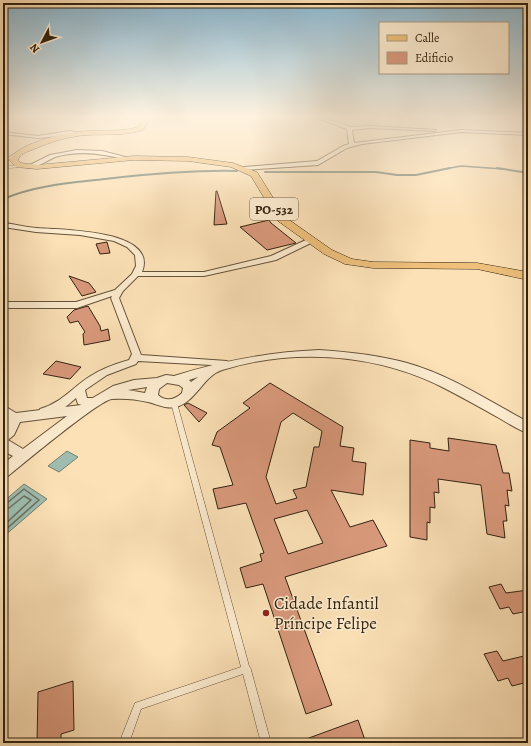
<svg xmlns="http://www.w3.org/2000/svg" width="531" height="746" font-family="Alegreya,serif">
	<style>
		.water { fill: #9fbdb0; stroke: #737f70 }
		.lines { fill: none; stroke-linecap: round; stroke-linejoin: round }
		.shore { stroke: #687060; stroke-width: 1.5 }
		.stream-far1 { stroke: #737f70; stroke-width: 1.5 }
		.stream { stroke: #737f70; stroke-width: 2 }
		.building { fill: #d9997c; stroke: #32230f; fill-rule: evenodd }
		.service-casing { stroke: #645239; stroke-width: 1 }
		.minor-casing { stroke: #645239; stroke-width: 2 }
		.tertiary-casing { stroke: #645239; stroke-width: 2 }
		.primary-casing { stroke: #32230f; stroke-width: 1 }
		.service { fill: #fdecd0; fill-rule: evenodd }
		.minor { fill: #fdecd0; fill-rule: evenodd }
		.tertiary { fill: #fdecd0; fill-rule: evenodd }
		.primary { fill: #eec07c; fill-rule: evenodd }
		.poi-dot { fill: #8f2418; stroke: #fdecd0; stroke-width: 1.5 }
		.labels { text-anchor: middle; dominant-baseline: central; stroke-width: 3; stroke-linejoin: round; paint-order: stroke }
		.shield { fill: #fdecd0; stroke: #6f5f49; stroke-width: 1 }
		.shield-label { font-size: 13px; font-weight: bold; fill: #32230f }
		.near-poi-label { font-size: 17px; fill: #32230f; stroke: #fdecd0; text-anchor: start }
	</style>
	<rect width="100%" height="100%" fill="#fce1b7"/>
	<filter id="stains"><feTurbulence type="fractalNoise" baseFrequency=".005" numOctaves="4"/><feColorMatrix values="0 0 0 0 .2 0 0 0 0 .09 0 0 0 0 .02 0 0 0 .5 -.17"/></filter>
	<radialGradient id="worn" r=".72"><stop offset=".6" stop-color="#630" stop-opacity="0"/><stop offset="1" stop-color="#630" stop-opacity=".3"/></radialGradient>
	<!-- water -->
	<g class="water">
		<polygon points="67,451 78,457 59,472 48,466"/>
		<polygon points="24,484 47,499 3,537 3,502"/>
	</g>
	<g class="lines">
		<!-- shore -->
		<g class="shore">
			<polyline points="3,504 7,503 24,489 39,500 3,532"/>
			<polyline points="3,509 9,508 24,496 31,500 3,526"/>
		</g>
		<!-- stream-far1 -->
		<polyline class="stream-far1" points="445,169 461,166 503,169"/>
		<!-- stream -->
		<g class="stream">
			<polyline points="497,168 528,173"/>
			<polyline points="265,172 376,172 397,175 416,175 450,168"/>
			<path d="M3,199C36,185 70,183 105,179C149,174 193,170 237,171"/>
		</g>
	</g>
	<!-- building -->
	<g class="building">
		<polygon points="216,191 217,191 227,224 214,225"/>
		<polygon points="269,220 271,223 296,243 267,250 240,227"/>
		<polygon points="107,242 110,253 100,254 96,244"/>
		<polygon points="69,276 89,283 96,292 82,296"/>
		<polygon points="88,306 100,326 101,331 108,329 110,340 84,345 83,334 85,332 78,321 70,323 67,317 74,310"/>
		<polygon points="56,361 81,367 70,379 43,374"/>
		<path d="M270,383L343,427L340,446L354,448L352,461L366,463L363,495L331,490L350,527L373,520L387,546L285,577L332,705L306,714L263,584L246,588L240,568L262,561L260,554L264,553L246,503L218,509L213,489L233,485L220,447L212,445L217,432L250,408L243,403ZM293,413L322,431L319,447H314L306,487L293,490L297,498L276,504L266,477L281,422ZM307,510L323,543L288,554L274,519Z"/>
		<polygon points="188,403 207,413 199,422 184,405"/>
		<polygon points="448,438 496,445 503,473 509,473 512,491 507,490 509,506 505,505 507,521 503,521 505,538 487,534 481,485 438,479 439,493 434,492 435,508 430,507 430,523 427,522 427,540 410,537 410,440 430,443 430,448 449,451"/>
		<polygon points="501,584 506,593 528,590 528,611 513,614 509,607 500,609 489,587"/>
		<polygon points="497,651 503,661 528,655 528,682 512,686 508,678 498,681 484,654"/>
		<polygon points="73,681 74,730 61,734 61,743 37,743 38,692"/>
		<polygon points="358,720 366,743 298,743 298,742"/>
	</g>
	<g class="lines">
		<!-- service casing -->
		<g class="service-casing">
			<g id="service">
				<polygon points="17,152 19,153 4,163 10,166 21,165 22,165 22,167 9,168 3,164 3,161"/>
				<polygon points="174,401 177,403 249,666 251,669 251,670 271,743 261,743 243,674 141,709 129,743 119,743 135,703 241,667 171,403"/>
			</g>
		</g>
		<!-- minor casing -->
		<g class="minor-casing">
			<g id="minor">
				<polygon points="312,116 317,116 351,127 370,126 436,130 434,131 370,128 352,130 354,143 461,130 528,133 528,135 461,132 362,144 347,148 318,165 243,170 242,169 245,167 317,161 343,146 349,144 347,129"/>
				<polygon points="70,131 82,134 38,138 3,134 3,132 38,136"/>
				<path d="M77,150L102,151L129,158L126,160C102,153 79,150 55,157C48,160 32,171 26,167L50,155Z"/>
				<path d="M3,223C14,224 25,227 37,228C60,230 159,229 142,272H204L271,256L308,239L315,241L276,260L204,276H138L123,291L119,298L141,355L227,361L232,364L230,366L138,361L136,364L107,375L85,390L87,398H100L101,401L100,404L86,406L78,404L76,398C67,406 53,418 40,415L39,412L40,409C61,403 72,388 89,377C101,369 115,364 129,360L132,354L111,298L112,296L77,308H3V302H76L115,290L132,274L136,266L135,255L127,247L114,241L80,235L36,232L3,227Z"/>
			</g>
		</g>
		<!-- tertiary casing -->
		<g class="tertiary-casing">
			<path id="tertiary" d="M319,350C349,352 378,355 407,363C450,375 489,401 528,422V433C518,430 508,423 499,418C482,408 465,399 448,390C380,354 296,347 222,370C205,375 196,400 179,406C166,410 160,405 148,402C135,399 124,398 112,399C99,400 23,464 8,476L3,478V464L13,456L3,451V429L7,422L3,416V405L16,413L81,405L113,386L134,380L157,378L166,375L174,376C222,361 269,352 319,350ZM198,377L191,382L189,380ZM167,383L179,385L183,388L182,393C174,400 166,402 158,395L159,389ZM147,387L145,393L128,390ZM67,416L23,449L8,440L14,435L20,422Z"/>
		</g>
		<!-- primary casing -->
		<g class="primary-casing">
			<path id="primary" d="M139,116H145L149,120L143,130C125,136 107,134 88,135C69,136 50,142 32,150C26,152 20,154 18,160L21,163L37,165L134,156L188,157L233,163L257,172L285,217L332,250L352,259L373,262L477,263L528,272V280L477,269L373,268L345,264L324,254L278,221L251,176L231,167L188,161L134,160L37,169L16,167L10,161V158C24,141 67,132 88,131C105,130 122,132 138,127L143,120Z"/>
		</g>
		<!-- service -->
		<use href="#service" class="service"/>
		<!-- minor -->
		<use href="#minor" class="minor"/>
		<!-- tertiary -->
		<use href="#tertiary" class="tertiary"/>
		<!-- primary -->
		<use href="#primary" class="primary"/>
	</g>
	<!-- sky -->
	<linearGradient id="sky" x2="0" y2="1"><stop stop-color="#8bb8d2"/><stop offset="0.53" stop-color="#fef2df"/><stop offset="1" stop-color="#fef2df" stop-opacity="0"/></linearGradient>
	<rect width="531" height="220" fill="url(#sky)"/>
	<!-- markers -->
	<circle class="poi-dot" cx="266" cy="613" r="4"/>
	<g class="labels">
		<!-- shield labels -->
		<rect class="shield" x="250" y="198" width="48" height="22" rx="3"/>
		<g class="shield-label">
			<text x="274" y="209">PO-532</text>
		</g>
		<!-- near-poi labels -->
		<g class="near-poi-label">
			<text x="274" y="603">Cidade Infantil<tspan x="274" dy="20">Príncipe Felipe</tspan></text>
		</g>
	</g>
	<!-- margin -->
	<rect width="531" height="746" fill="none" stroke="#fce1b7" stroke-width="16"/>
	<rect x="4" y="4" width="523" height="738" fill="none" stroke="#32230f" stroke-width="2"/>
	<rect x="8" y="8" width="515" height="730" fill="none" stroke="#32230f"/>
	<!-- legend -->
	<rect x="379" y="22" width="130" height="52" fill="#fdecd0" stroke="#ac9c83"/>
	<rect x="387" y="35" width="20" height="6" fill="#eec07c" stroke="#ac9c83"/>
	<text x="415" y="42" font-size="12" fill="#32230f">Calle</text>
	<rect x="387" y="52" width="20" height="12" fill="#d9997c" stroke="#ac9c83"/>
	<text x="415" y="62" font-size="12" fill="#32230f">Edificio</text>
	<!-- north arrow -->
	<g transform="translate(42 42) rotate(229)" stroke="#fdecd0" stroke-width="3" paint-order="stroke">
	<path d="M0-3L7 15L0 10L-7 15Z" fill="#32230f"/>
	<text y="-6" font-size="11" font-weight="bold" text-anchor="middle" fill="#32230f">N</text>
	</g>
	<rect width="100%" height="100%" filter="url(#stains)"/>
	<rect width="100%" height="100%" fill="url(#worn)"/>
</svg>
